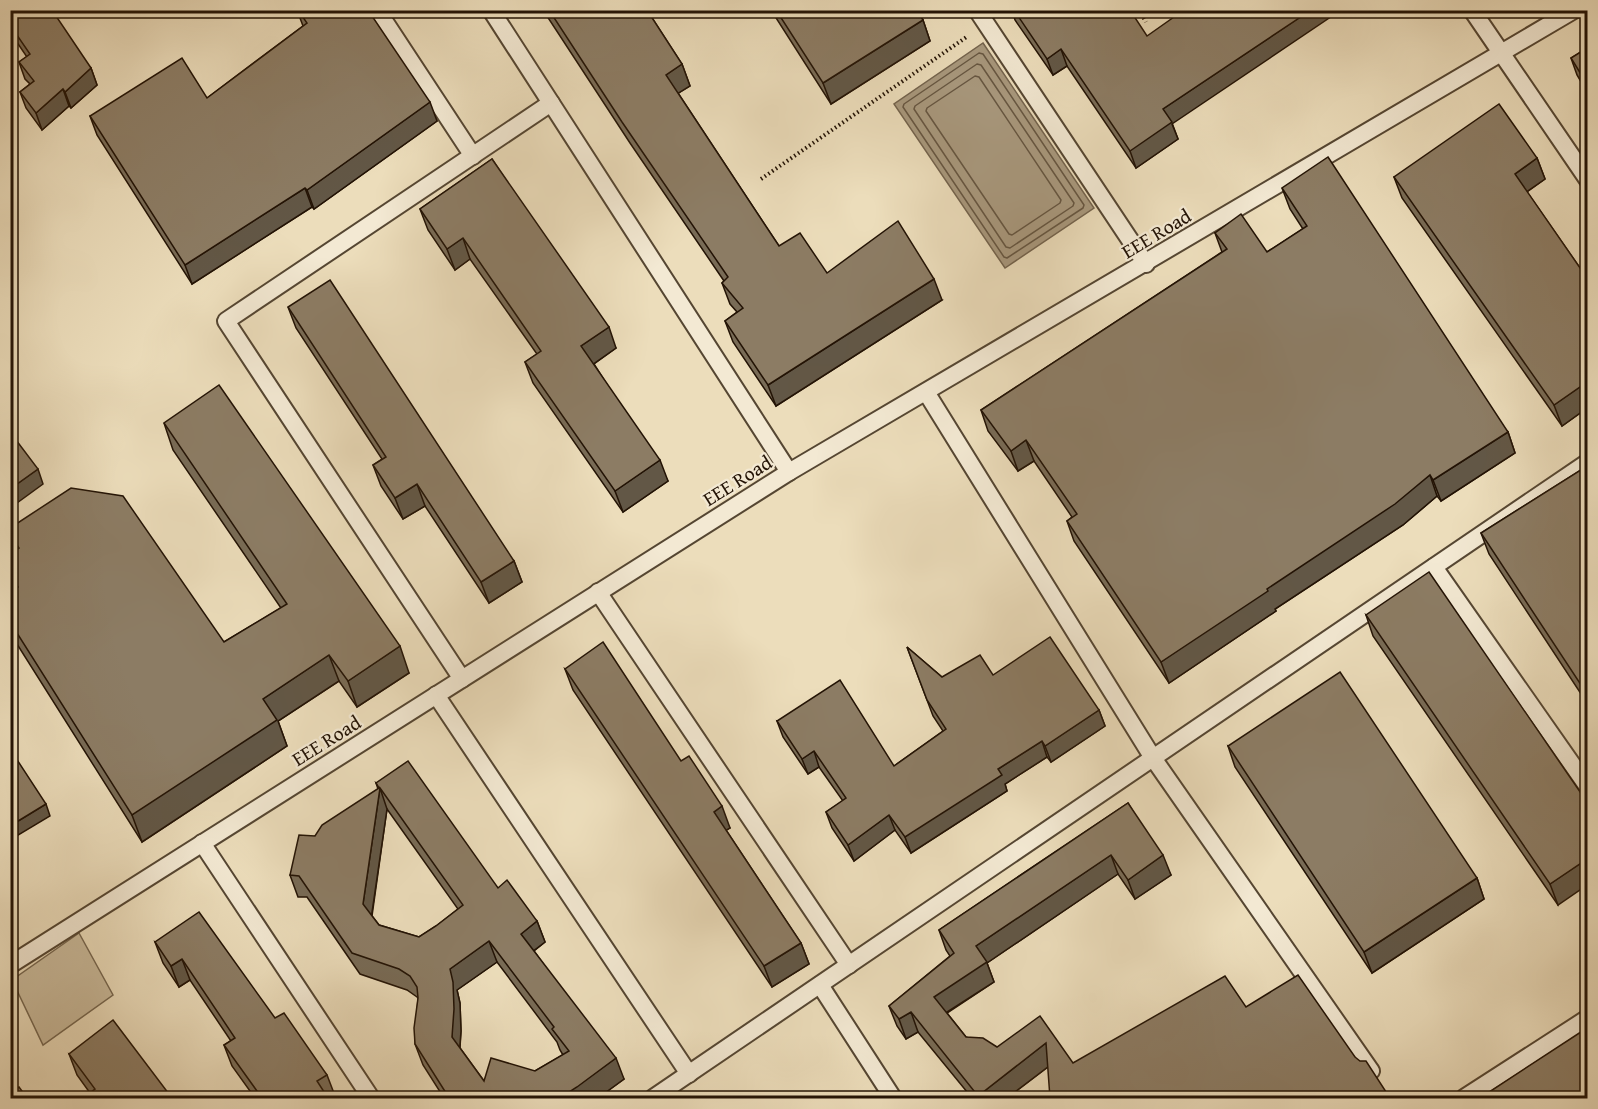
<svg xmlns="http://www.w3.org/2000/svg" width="1598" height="1109" font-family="'Gentium Book Plus',serif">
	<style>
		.green { fill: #cabb9c; stroke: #766750; stroke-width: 1.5 }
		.water { fill: #a8987d; stroke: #73634d; stroke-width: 1.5 }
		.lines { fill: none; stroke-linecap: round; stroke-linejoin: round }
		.shore { stroke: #665641; stroke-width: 1.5 }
		.lane-casing { stroke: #554632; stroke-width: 20 }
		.path { stroke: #231305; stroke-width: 4; stroke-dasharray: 1.5 3; stroke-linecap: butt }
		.lane { stroke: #f3e9d3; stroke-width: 16 }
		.wall { fill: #786b56; stroke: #231305; stroke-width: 1.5; fill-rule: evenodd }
		.shaded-wall { fill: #625746; stroke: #231305; stroke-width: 1.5 }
		.building { fill: #8c7c64; stroke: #231305; stroke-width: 1.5; fill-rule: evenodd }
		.labels { text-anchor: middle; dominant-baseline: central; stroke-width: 4.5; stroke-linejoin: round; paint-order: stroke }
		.street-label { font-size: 20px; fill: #231305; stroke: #f3e9d3 }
	</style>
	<rect width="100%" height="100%" fill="#ecddbb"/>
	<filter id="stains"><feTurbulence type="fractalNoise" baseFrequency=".00333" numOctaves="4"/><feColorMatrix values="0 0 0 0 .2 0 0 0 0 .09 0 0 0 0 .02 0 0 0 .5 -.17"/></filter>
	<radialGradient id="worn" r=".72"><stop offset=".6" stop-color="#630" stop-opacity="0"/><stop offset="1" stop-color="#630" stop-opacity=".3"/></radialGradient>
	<!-- green -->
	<polygon class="green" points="79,933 113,995 43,1045 12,980"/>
	<!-- water -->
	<polygon class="water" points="983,43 1094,208 1005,268 894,104"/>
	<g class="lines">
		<!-- shore -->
		<g class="shore">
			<polygon points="979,53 983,54 1084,205 1083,208 1007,258 1004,257 903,107 904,104"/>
			<polygon points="977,64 981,65 1074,203 1073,206 1010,248 1006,247 914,109 915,106"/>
			<polygon points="975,76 979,77 1061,200 1060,203 1012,235 1009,234 926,111 927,108"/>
		</g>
		<!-- lane casing -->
		<g class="lane-casing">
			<g id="lane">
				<polyline points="377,10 473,156"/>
				<polyline points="491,10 789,472"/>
				<polyline points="977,10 1146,264"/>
				<polyline points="1472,10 1588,180"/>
				<polyline points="926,392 1153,758 1371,1071"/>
				<polyline points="1434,567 1588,787"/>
				<polyline points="598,592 849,965"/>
				<polyline points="462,679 226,321 551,103"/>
				<polyline points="436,695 689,1074"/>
				<polyline points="202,843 371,1098"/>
				<polyline points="10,965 789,472 1574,10"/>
				<polyline points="820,985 893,1098"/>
				<polyline points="653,1098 1588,462"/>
				<polyline points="1464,1098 1588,1018"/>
			</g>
		</g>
		<!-- path -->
		<g class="path">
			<polyline points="1139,10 1146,22"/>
			<polyline points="761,179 968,36"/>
		</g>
		<!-- lane -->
		<use href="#lane" class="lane"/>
	</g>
	<!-- wall -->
	<g class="wall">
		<polygon points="10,10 91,68 97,85 71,108 69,106 42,130 26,108 20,92 30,84 25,79 19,62 27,57 10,32"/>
		<polygon points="297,10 368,10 437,121 314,209 312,207 192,284 97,135 90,116 207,98 303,26"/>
		<polygon points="543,10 647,10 682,64 690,86 678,93 779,246 827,273 942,300 776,406 733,342 725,321 737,312 730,304 722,283 724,281 630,143"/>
		<polygon points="771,10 917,10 923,20 930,41 831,104"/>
		<polygon points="1012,10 1130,10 1178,139 1136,168 1067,66 1053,75 1015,20"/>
		<polygon points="1587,48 1587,92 1577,75 1571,58"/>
		<polygon points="1537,158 1545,179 1527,192 1587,278 1587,408 1562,426 1402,198 1394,177"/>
		<polygon points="492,159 616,348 594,364 668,481 623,512 533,383 525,362 537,354 470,259 455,270 428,230 420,209"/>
		<polygon points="1282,188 1508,432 1515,453 1441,501 1437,496 1403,525 1275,609 1276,611 1169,683 1074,541 1067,521 1072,517 1034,461 1018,471 988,431 981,410 1222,252 1215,233 1267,252 1303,229 1290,209"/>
		<polygon points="288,307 514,561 522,582 489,603 425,506 403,519 381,486 373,465 382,459 296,328"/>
		<polygon points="164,423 409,673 357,707 339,681 278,721 287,746 142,842 10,633 10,593 14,590 10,582 10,555 16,551 10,536 10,528 224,642 281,608 173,450"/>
		<polygon points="1587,466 1587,703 1489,554 1481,533"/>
		<polygon points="1366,615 1587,802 1558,905 1373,636"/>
		<polygon points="907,647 942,677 993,675 1099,710 1105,726 1051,762 1047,757 1005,784 1007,791 911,853 895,830 854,861 832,828 826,812 843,801 819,767 808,774 783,737 777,721 894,766 943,731 933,716"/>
		<polygon points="565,669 681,761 730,828 726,830 801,943 809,964 772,987 573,690"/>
		<polygon points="1228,746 1477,878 1484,899 1372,973 1235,767"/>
		<path d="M376,783L498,888L537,921L545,942L534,951L624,1079L598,1098H444L423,1065L415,1044L418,998L417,997L407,990L360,974L307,897H298L290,875L315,836L378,789ZM387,809L458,909L436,926L419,937L379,925L372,916ZM497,962L557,1042L560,1050L563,1055L535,1071L484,1081L460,1048L461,1031L460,1003L457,990Z"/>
		<polygon points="1128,803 1171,875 1135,899 1118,874 987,963 994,982 947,1013 966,1037 997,1047 1073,1063 1246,1007 1355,1057 1048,1067 1007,1098 972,1098 918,1032 906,1039 897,1026 889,1006 950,956 946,950 939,930"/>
		<polygon points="155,942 275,1018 327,1075 335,1096 331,1098 255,1098 232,1066 224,1045 231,1041 190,980 179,987 163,963"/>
		<polygon points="69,1054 172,1098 90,1093 77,1075"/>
	</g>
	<!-- shaded-wall -->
	<g class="shaded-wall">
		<polygon points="1311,10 1341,10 1172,124 1178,139 1136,168 1130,151 1163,109"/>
		<polygon points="923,20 930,41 831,104 823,83"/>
		<polygon points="1061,49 1067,66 1053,75 1047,59"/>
		<polygon points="682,64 690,86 674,96 666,75"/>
		<polygon points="91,68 97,85 71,108 65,92"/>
		<polygon points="63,89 69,106 42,130 36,113"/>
		<polygon points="430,102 437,121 314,209 307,190"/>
		<polygon points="1537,158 1545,179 1522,195 1515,174"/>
		<polygon points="305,188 312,207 192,284 185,265"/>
		<polygon points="463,238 470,259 455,270 447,249"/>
		<polygon points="934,279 942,300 776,406 768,385"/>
		<polygon points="609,327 616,348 589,367 581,346"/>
		<polygon points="1587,382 1587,408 1562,426 1554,405"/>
		<polygon points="1508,432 1515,453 1441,501 1433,480"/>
		<polygon points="1026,440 1034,461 1018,471 1011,451"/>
		<polygon points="660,460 668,481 623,512 615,491"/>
		<polygon points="38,469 43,484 10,508 10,489"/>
		<polygon points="1430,475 1437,496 1403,525 1275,609 1276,611 1169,683 1161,662"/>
		<polygon points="417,484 425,506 403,519 395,498"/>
		<polygon points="514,561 522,582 489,603 481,582"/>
		<polygon points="400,646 409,673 357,707 348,681"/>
		<polygon points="329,655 339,681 278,721 287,746 142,842 132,815 263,699"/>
		<polygon points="1099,710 1105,726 1051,762 1045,746"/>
		<polygon points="1042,741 1047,757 1005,784 1007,791 911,853 905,837 998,769"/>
		<polygon points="814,751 819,767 808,774 802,759"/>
		<polygon points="380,788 387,809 370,926 363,904"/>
		<polygon points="46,804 50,816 10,840 10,826"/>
		<polygon points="722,806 730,828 722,833 714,812"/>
		<polygon points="889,815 895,830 854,861 848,845"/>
		<polygon points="1111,855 1118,874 987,963 994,982 941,1016 934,997 976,946"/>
		<polygon points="1163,855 1171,875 1135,899 1128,880"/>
		<polygon points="1587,859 1587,885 1558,905 1550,884"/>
		<polygon points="1477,878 1484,899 1372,973 1364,952"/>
		<polygon points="537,921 545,942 528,955 521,934"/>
		<polygon points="489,941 497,962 457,990 460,1003 461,1031 459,1058 452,1037 450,969"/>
		<polygon points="801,943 809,964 772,987 764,966"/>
		<polygon points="182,959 190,980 179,987 171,966"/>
		<polygon points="911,1012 918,1032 906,1039 899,1019"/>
		<polygon points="1046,1043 1053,1063 1007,1098 979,1098 978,1096"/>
		<polygon points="616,1058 624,1079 598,1098 560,1098"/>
	</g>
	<!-- building -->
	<g class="building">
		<polygon points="10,10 52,10 91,68 65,92 63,89 36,113 20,92 34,81 19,62 30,54 10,25"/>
		<polygon points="298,10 368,10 430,102 307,190 305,188 185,265 90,116 182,58 207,98 307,23"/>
		<polygon points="549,10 647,10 682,64 666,75 779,246 800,233 827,273 898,221 934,279 768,385 725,321 743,308 722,283 728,277 622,122"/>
		<polygon points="776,10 917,10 923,20 823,83"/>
		<polygon points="1014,10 1130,10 1147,36 1184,10 1311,10 1163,109 1172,122 1130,151 1061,49 1047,59"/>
		<polygon points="1587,48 1587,84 1571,58"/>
		<polygon points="1499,104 1537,158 1515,174 1587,278 1587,382 1554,405 1394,177"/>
		<polygon points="1328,157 1508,432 1433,480 1430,475 1395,504 1267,589 1268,591 1161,662 1067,521 1077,514 1026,440 1011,451 981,410 1227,249 1215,233 1241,214 1267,252 1307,226 1282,188"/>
		<polygon points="492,159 609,327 581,346 660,460 615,491 525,362 541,351 463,238 447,249 420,209"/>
		<polygon points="330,280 514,561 481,582 417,484 395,498 373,465 386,457 288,307"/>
		<polygon points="219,385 400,646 348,681 329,655 263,699 277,720 132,815 10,622 10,593 18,587 10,573 10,555 19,548 10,534 10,528 71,488 123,496 224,642 287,604 164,423"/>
		<polygon points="10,432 38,469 10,489"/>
		<polygon points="1587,466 1587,694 1481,533"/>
		<polygon points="1429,572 1587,802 1587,859 1550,884 1366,615"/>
		<polygon points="1050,637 1099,710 1045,746 1042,741 998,769 1002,775 905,837 889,815 848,845 826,812 846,798 814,751 802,759 777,721 840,680 894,766 946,729 927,700 907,647 942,677 980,655 993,675"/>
		<polygon points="603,642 681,761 689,756 722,806 714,812 801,943 764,966 565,669"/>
		<polygon points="1340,672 1477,878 1364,952 1228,746"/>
		<polygon points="10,749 46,804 10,826"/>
		<path d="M408,761L498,888L507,880L537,921L521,934L616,1058L577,1087L560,1098H451L446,1093L415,1044L414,1028L418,998L417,987L410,976L399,969L352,953L299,876L290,875L299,835L315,836L322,825L379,788L376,783ZM380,788L463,905L436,926L419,937L379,925L363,904ZM489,941L554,1027L552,1029L569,1051L535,1071L491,1058L484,1081L452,1037L454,1009L453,982L450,969Z"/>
		<polygon points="1128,803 1163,855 1128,880 1111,855 976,946 987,962 934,997 966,1037 983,1038 997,1047 1040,1016 1073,1063 1225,976 1246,1007 1298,975 1355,1057 1360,1061 1366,1061 1390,1098 1050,1098 1046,1043 978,1096 911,1012 899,1019 889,1006 954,953 939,930"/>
		<polygon points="199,912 275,1018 284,1013 327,1075 317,1081 328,1098 262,1098 224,1045 235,1038 182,959 171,966 155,942"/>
		<polygon points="113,1020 172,1098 83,1098 95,1089 69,1054"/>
		<polygon points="1587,1028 1587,1098 1480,1098"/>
		<polygon points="19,1087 27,1098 10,1098 10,1092"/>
	</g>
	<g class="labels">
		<!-- street labels -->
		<g class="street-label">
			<text transform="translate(1156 233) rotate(-31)">EEE Road</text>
			<text transform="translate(737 480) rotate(-32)">EEE Road</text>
			<text transform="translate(326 740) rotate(-32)">EEE Road</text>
		</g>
	</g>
	<!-- margin -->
	<rect width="1598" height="1109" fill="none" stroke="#ecddbb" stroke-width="36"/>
	<rect x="12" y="12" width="1574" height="1085" fill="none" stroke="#231305" stroke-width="3"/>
	<rect x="18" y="18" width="1562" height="1073" fill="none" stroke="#231305" stroke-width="1.5"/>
	<rect width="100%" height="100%" filter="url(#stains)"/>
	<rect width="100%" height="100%" fill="url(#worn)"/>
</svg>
